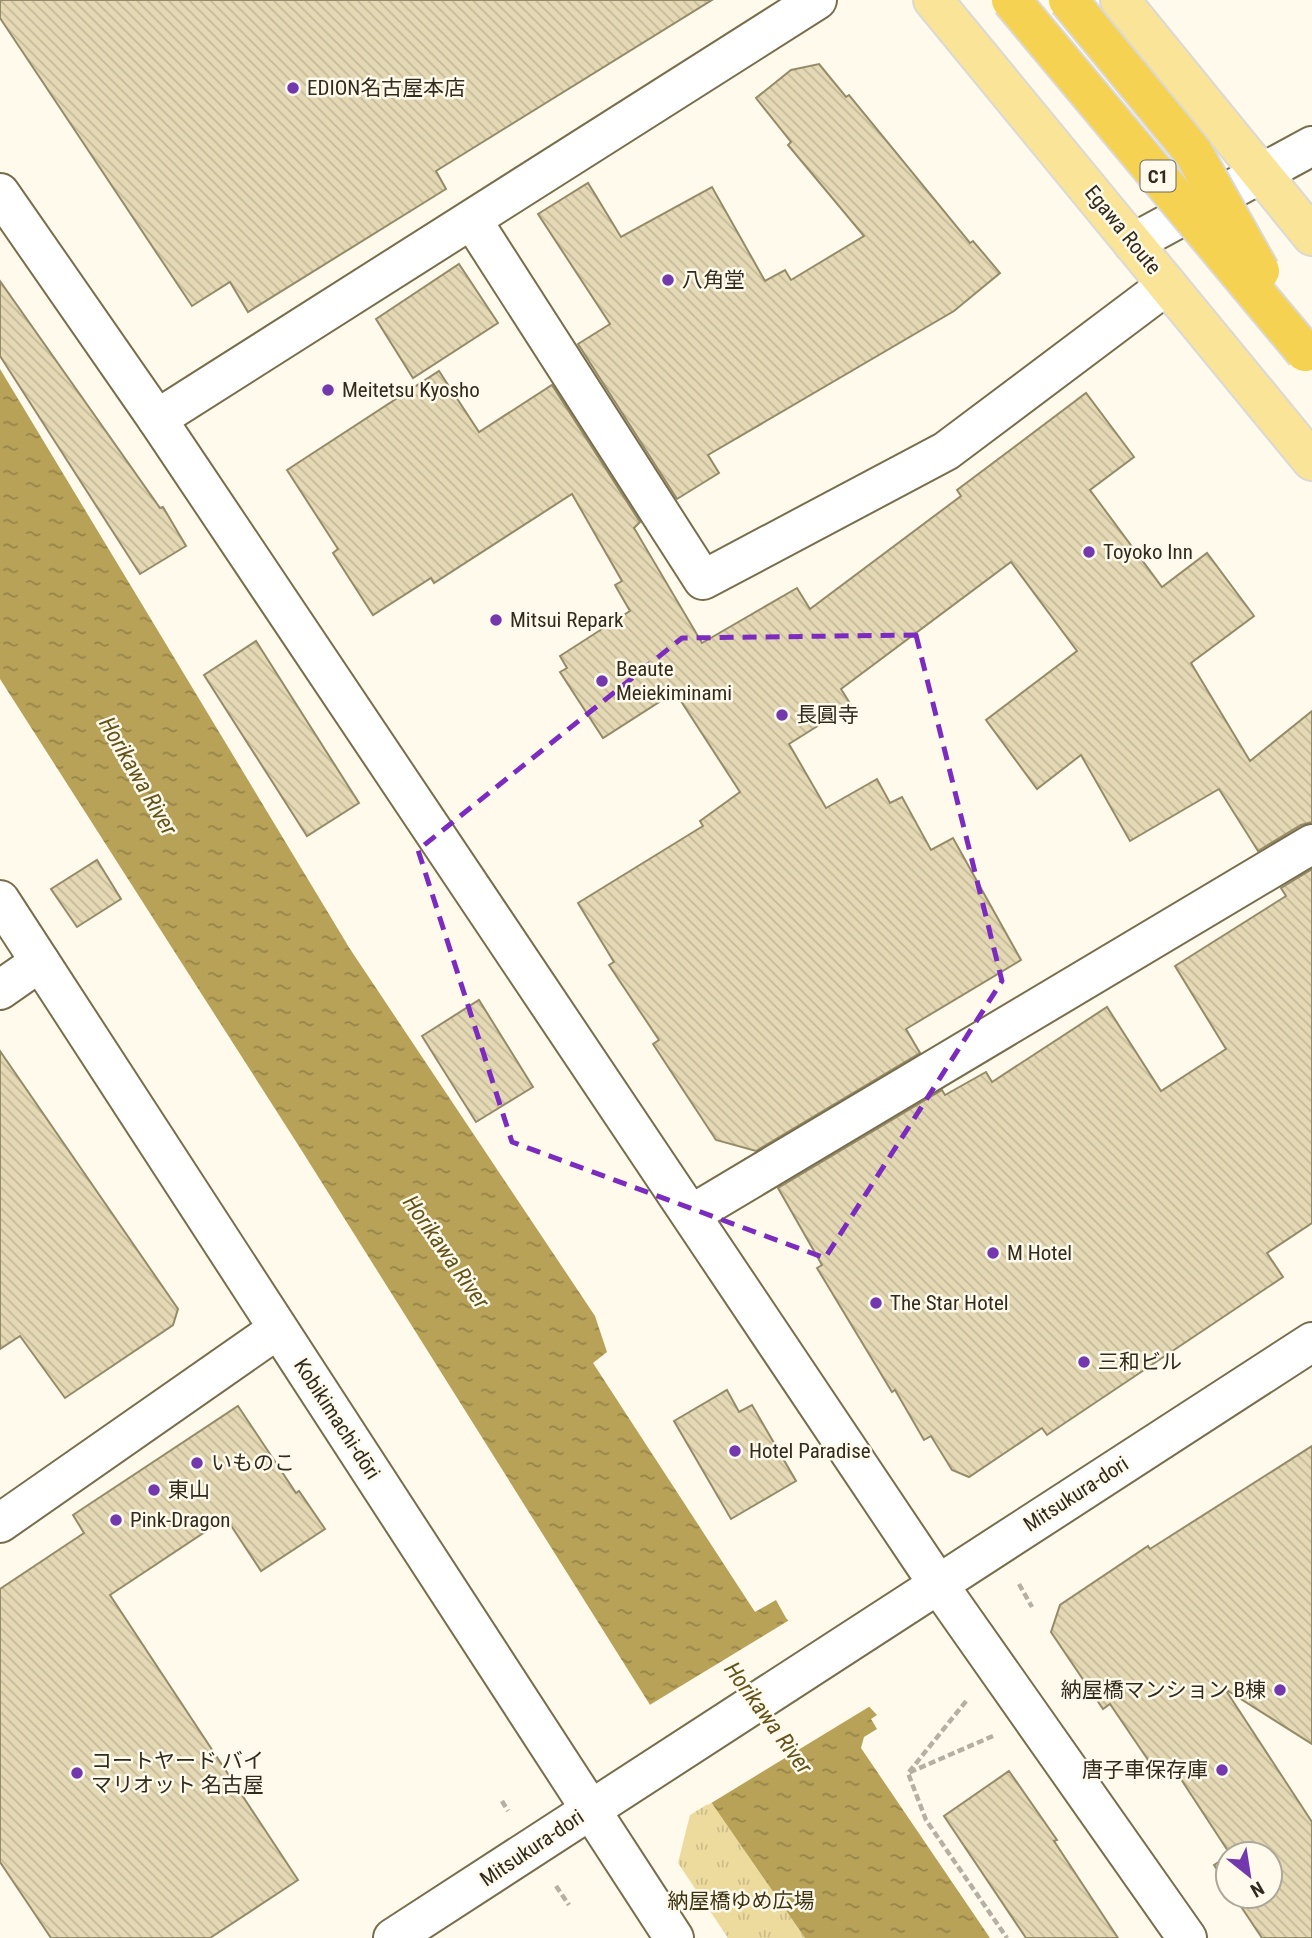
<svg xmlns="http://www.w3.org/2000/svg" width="1312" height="1938" font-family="'Roboto Condensed','Noto Sans JP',sans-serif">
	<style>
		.park { fill: url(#park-tufts) }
		.water { fill: url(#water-ripples) }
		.pier { fill: #fffaec }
		.building { fill: url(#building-back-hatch); stroke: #968b69; stroke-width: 2 }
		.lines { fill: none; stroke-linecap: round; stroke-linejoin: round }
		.minor-casing { stroke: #786e4d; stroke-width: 42 }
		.tertiary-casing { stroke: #786e4d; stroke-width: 42 }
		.primary-casing { stroke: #dad9d6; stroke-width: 42 }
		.path { stroke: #b5b0a2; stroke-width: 4.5; stroke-dasharray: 7 3.5; stroke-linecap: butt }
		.minor { stroke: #fff; stroke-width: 38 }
		.tertiary { stroke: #fff; stroke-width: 38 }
		.primary { stroke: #fae498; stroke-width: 38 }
		.motorway-bridge-casing { stroke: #dad9d6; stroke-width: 42; stroke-linecap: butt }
		.motorway-bridge { stroke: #f6d253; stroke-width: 38 }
		.marked { fill: none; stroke: #7b2cbf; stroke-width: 5; stroke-dasharray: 14 9; stroke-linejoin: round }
		.poi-dot { fill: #7338ae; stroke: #fffaec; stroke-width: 2.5 }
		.labels { text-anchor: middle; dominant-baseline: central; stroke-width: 5; stroke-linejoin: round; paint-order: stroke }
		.shield { fill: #fffaec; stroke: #6e695b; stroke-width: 2 }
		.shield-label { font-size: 19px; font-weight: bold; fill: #302b1d }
		.poi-label { font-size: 21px; fill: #302b1d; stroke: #fffaec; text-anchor: start }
		.street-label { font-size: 21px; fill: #302b1d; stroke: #fffaec }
		.park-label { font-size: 21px; fill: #3e3413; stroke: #fffaec }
		.water-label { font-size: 23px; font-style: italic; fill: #63531b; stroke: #fffaec }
	</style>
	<defs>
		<pattern id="park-tufts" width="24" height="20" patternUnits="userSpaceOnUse" patternTransform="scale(1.75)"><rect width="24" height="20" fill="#eddb9e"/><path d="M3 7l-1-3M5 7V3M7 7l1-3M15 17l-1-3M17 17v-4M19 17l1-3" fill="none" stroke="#ccbc88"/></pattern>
		<pattern id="water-ripples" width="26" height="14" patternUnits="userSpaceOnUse" patternTransform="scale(1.75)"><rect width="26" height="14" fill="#b8a258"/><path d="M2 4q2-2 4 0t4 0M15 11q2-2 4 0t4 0" fill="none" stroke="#968448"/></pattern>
		<pattern id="building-back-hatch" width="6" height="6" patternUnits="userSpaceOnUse" patternTransform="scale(1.75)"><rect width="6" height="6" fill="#e4d9b4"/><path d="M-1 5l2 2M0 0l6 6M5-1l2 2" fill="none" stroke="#c4ba9a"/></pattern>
	</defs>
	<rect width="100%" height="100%" fill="#fffaec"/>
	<!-- park -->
	<polygon class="park" points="711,1802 805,1938 728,1938 678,1863 690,1815"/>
	<!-- water -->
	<polygon class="water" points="0,369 350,949 595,1316 607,1352 593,1363 755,1612 776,1600 786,1618 877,1715 871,1719 877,1729 864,1737 861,1748 990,1938 805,1938 711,1802 302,1151 0,679"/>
	<!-- pier -->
	<polygon class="pier" points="791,1619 872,1705 708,1805 648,1706"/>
	<!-- building -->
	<g class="building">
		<polygon points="0,0 712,0 436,171 446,189 248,312 230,282 192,306 0,18"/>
		<polygon points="819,64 846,97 849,95 970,243 973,241 1000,273 954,311 708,455 719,473 677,499 578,344 610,324 538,214 588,183 621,237 712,187 765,281 785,270 791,280 864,236 788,145 791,142 756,98 791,70"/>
		<polygon points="459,264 498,323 413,378 376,319"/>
		<polygon points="0,281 160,508 163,507 186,546 140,574 0,356"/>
		<polygon points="439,371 479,432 552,385 640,522 634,528 702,643 797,588 810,609 961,496 957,490 1086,393 1134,457 1090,490 1162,587 1207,553 1254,616 1191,663 1250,761 1312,711 1312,822 1301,825 1258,851 1219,789 1130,841 1081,755 1037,789 986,720 1077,651 1011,562 841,689 851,705 789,744 826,808 877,779 890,803 902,797 931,850 953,838 1021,960 906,1029 920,1053 756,1151 716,1140 653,1044 659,1040 609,965 614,962 578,903 703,826 700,821 740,792 675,692 603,738 560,672 567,668 560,656 630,611 615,585 622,581 572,494 434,583 431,578 373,615 333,553 338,549 287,470"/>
		<polygon points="256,641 359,803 307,836 204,675"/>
		<polygon points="97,860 121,899 77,927 51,889"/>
		<polygon points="1312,869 1312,1223 1267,1253 1283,1277 1047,1435 1042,1428 969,1477 952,1470 931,1436 924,1440 895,1390 892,1392 817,1268 822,1265 778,1188 942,1090 945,1095 986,1072 992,1082 1107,1007 1161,1091 1226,1049 1175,966 1286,896 1281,888"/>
		<polygon points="479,1000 533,1087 476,1122 422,1036"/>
		<polygon points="0,1051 178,1309 173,1325 65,1398 20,1336 0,1349"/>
		<polygon points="727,1390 739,1412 752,1405 796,1481 731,1519 674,1421"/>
		<polygon points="238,1406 296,1493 299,1491 325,1529 261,1571 226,1518 110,1595 298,1880 210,1938 51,1938 0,1862 0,1589 84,1533 73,1515"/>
		<polygon points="1312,1446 1312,1744 1225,1689 1312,1822 1312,1938 1262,1938 1234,1896 1270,1896 1270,1854 1230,1854 1175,1770 1161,1779 1110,1704 1103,1709 1051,1632 1060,1605 1148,1546 1150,1549"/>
		<polygon points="1009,1771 1057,1840 1054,1841 1118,1938 1026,1938 944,1816"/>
		<polygon points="1228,1856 1228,1886 1214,1865"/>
	</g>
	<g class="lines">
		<!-- minor casing -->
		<g class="minor-casing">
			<g id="minor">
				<polyline points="472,220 703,580 946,451 1167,285"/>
				<polyline points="1133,243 1312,146"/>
				<polyline points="157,419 817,0"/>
				<polyline points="0,990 40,962"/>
				<polyline points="692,1214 1312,844"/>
				<polyline points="0,1523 278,1329"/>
				<polyline points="938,1584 1187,1938"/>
			</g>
		</g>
		<!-- tertiary casing -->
		<g class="tertiary-casing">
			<g id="tertiary">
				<polyline points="0,193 157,419 938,1584"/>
				<polyline points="0,900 674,1938"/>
				<polyline points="393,1938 1312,1342"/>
			</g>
		</g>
		<!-- primary casing -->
		<g class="primary-casing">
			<g id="primary">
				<polyline points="933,0 1312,461"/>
				<polyline points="1120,0 1312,236"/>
			</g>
		</g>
		<!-- path -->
		<g class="path">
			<polyline points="1019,1584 1032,1607"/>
			<polyline points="993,1736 908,1773 926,1820 1007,1938"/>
			<polyline points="909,1772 967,1700"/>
			<polyline points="502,1801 508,1811"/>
			<polyline points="556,1886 569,1905"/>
		</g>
		<!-- minor -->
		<use href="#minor" class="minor"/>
		<!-- tertiary -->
		<use href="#tertiary" class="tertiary"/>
		<!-- primary -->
		<use href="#primary" class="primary"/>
		<!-- motorway-bridge casing -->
		<g class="motorway-bridge-casing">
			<g id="motorway-bridge">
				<polyline points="1011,0 1305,352"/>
				<polyline points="1068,0 1193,152 1260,271"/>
			</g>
		</g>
		<!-- motorway-bridge -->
		<use href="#motorway-bridge" class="motorway-bridge"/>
	</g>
	<!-- marked area -->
	<path class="marked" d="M916,635L1002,981L825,1258L512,1142L418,850L682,638Z"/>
	<!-- markers -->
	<g class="poi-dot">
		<circle cx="293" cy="88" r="7"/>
		<circle cx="668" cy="280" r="7"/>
		<circle cx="328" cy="390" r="7"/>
		<circle cx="1089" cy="552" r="7"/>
		<circle cx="496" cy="620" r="7"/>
		<circle cx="602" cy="681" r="7"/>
		<circle cx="782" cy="715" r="7"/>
		<circle cx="993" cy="1253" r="7"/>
		<circle cx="876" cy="1303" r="7"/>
		<circle cx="1084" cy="1362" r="7"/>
		<circle cx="735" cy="1451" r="7"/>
		<circle cx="197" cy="1463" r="7"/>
		<circle cx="154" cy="1490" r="7"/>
		<circle cx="116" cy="1520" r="7"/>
		<circle cx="1280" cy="1690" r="7"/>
		<circle cx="1222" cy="1770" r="7"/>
		<circle cx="77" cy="1773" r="7"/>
	</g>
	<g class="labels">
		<!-- shield labels -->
		<rect class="shield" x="1140.5" y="160.5" width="35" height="31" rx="5"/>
		<g class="shield-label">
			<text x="1158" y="176">C1</text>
		</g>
		<!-- poi labels -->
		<g class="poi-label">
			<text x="307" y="88">EDION名古屋本店</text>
			<text x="682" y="280">八角堂</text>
			<text x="342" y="390">Meitetsu Kyosho</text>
			<text x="1103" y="552">Toyoko Inn</text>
			<text x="510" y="620">Mitsui Repark</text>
			<text x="616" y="669">Beaute<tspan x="616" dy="24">Meiekiminami</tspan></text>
			<text x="796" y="715">長圓寺</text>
			<text x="1007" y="1253">M Hotel</text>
			<text x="890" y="1303">The Star Hotel</text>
			<text x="1098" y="1362">三和ビル</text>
			<text x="749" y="1451">Hotel Paradise</text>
			<text x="211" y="1463">いものこ</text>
			<text x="168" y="1490">東山</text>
			<text x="130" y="1520">Pink-Dragon</text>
			<text x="1266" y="1690" text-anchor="end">納屋橋マンション B棟</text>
			<text x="91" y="1761">コートヤード バイ<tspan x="91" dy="24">マリオット 名古屋</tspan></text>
			<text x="1208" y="1770" text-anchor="end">唐子車保存庫</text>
		</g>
		<!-- street labels -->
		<g class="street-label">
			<text transform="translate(1123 230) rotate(51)">Egawa Route</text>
			<text transform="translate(337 1419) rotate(57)">Kobikimachi-dōri</text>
			<text transform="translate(1076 1494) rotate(-33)">Mitsukura-dori</text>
			<text transform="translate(532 1848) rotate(-34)">Mitsukura-dori</text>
		</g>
		<!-- park labels -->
		<g class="park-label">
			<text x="741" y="1901">納屋橋ゆめ広場</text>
		</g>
		<!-- water labels -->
		<g class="water-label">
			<text transform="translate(138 776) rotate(60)">Horikawa River</text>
			<text transform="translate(446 1252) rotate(55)">Horikawa River</text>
			<text transform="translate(768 1718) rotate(54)">Horikawa River</text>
		</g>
	</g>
	<!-- north arrow -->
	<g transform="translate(1249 1875) rotate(150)"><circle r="33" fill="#fffaec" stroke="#aca799" stroke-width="2"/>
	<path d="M0-5L12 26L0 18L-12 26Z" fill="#7338ae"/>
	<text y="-10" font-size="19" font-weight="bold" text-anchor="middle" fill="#302b1d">N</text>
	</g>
</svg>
